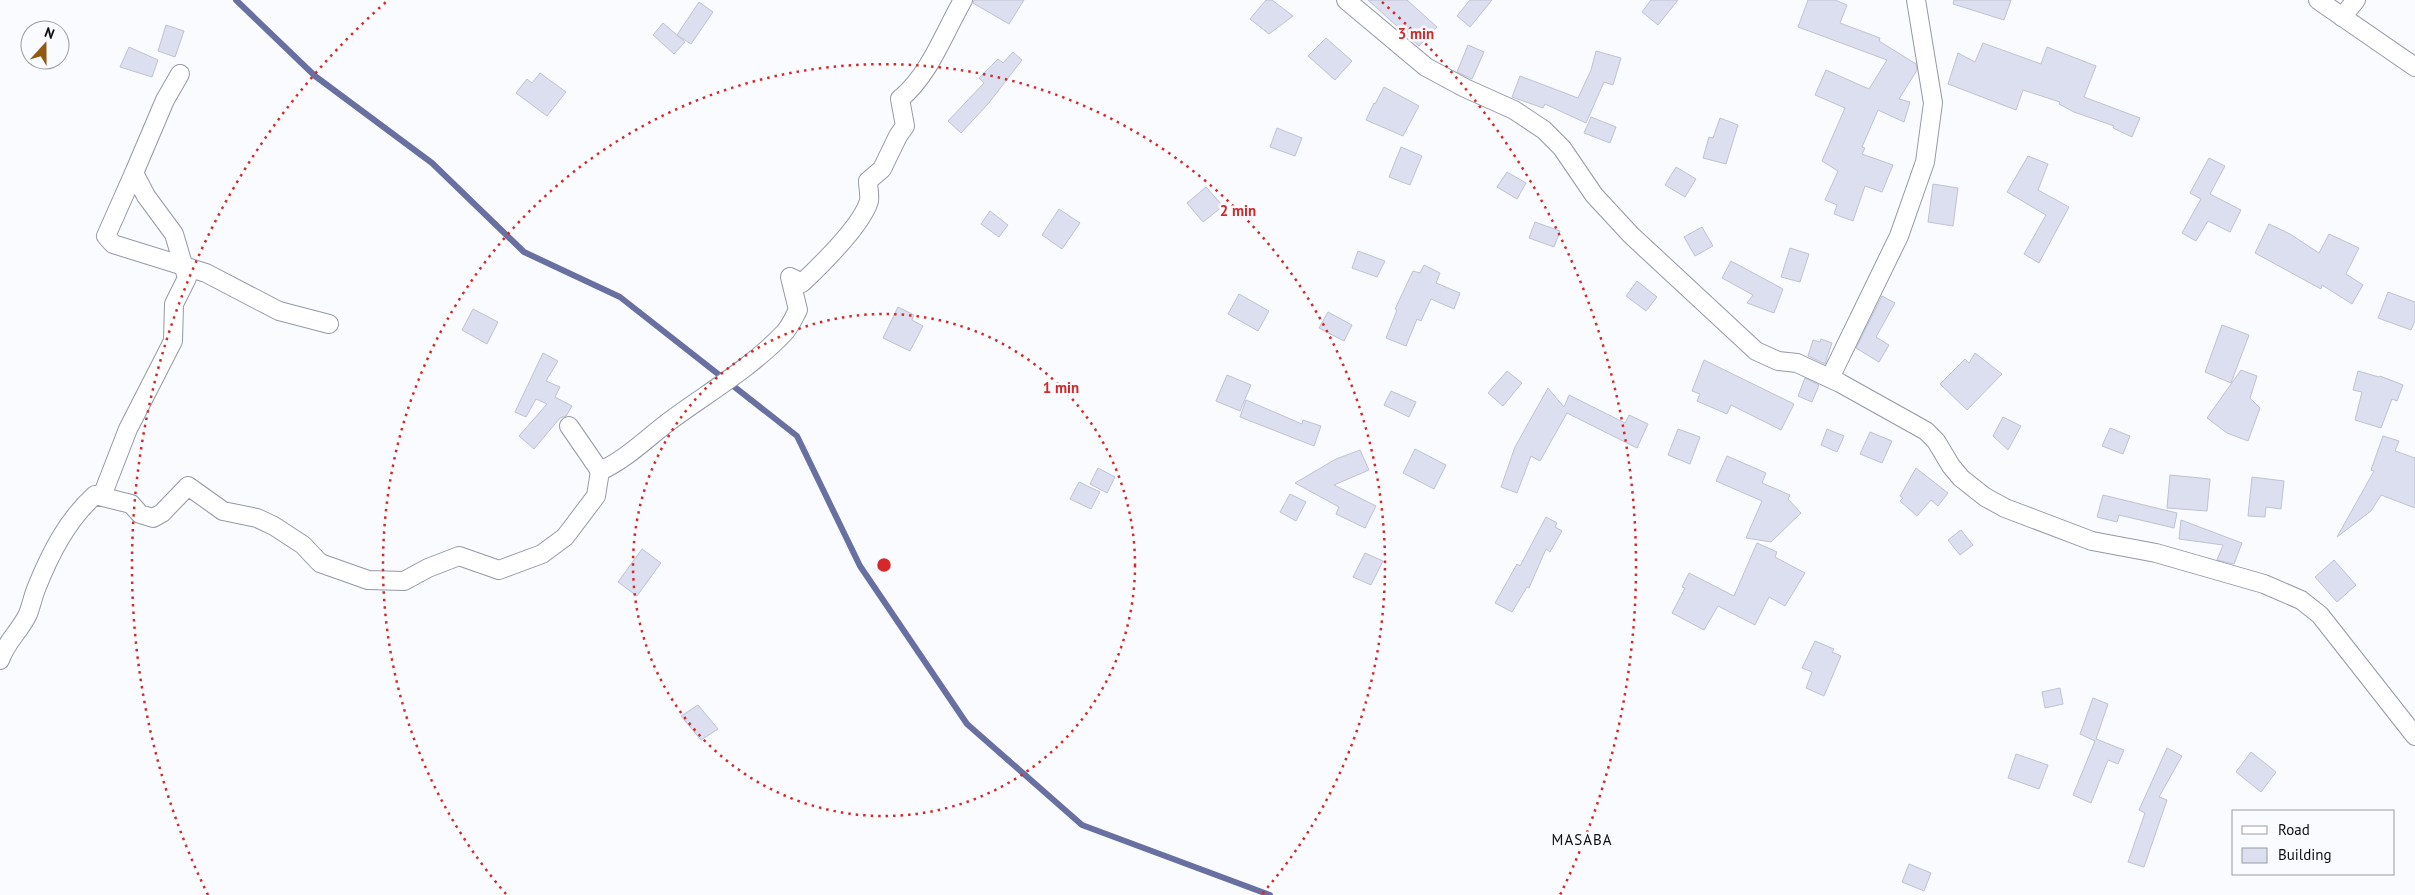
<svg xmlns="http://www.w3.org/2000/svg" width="2415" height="895" font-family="'PT Sans',sans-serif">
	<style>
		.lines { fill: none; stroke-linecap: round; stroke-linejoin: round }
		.stream { stroke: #6870a2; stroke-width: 6 }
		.building { fill: #dbdfef; stroke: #bec2d2 }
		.minor-casing { stroke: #9498a7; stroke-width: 20 }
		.minor { stroke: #fff; stroke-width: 18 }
		.ring { fill: none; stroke: #d62828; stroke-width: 2.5; stroke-dasharray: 2.5 5 }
		.labels { text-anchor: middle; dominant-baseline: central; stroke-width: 5; stroke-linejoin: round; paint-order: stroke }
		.quarter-label { font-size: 15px; letter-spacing: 1px; fill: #0c0d12; stroke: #fafbff }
		.centre { fill: #d62828; stroke: #fafbff; stroke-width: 2.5 }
		.ring-label { font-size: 15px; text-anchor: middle; font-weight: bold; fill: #d62828; stroke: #fafbff; stroke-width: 5; stroke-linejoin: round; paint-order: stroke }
	</style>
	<rect width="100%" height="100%" fill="#fafbff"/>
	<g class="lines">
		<!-- stream -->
		<polyline class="stream" points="236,0 315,76 432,163 524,252 620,297 797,436 860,566 967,724 1082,825 1270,895"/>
	</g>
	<!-- building -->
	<g class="building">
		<polygon points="974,0 1024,0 1009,24 973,3"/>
		<polygon points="1266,0 1272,0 1293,16 1269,34 1250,19"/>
		<polygon points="1368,0 1407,0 1437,27 1419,46"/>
		<polygon points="1470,0 1492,0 1470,27 1457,16"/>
		<polygon points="1651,0 1678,0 1658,25 1642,12"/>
		<polygon points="1808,0 1835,0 1847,5 1840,23 1880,38 1879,41 1916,64 1917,70 1899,99 1910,102 1904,122 1878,110 1862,147 1865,148 1862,154 1893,165 1882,192 1865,186 1853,221 1834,214 1837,205 1825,200 1838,171 1822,161 1845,108 1815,95 1826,70 1869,89 1887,60 1798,27"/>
		<polygon points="1954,0 2011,0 2004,20 1953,4"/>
		<polygon points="699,2 713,12 691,44 677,35"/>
		<polygon points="663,23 685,42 674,54 653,35"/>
		<polygon points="166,25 184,31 175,57 158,51"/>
		<polygon points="1326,38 1352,61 1335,80 1308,56"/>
		<polygon points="1983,43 2041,64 2047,47 2096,66 2084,97 2140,118 2132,137 2113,128 2114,126 2074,112 2059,104 2060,102 2023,90 2016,110 1948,84 1958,53 1975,62"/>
		<polygon points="1468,45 1484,52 1472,79 1457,72"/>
		<polygon points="129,47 158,60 152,77 120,67"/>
		<polygon points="1596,51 1621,58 1613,85 1604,82 1586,123 1545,104 1543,108 1512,97 1520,76 1578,98 1591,70"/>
		<polygon points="1013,52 1022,60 988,104 961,133 948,121 984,83 979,78 998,59 1003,63"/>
		<polygon points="540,73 566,92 547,116 516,93 527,79 532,83"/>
		<polygon points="1384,87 1419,106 1403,136 1366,120 1374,103 1375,104"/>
		<polygon points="1591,117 1616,127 1610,143 1584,133"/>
		<polygon points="1720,118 1738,125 1726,164 1703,158 1709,137 1713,138"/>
		<polygon points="1277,128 1302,138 1295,156 1270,147"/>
		<polygon points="1401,147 1422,156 1410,185 1389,177"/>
		<polygon points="2028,156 2048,164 2038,190 2069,207 2039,263 2024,254 2046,215 2007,192"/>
		<polygon points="2209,158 2225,166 2210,194 2241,210 2230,232 2208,221 2196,241 2182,233 2201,199 2190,193"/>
		<polygon points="1676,167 1696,179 1685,197 1665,185"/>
		<polygon points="1507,172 1526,183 1517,199 1497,187"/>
		<polygon points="1933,184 1958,188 1953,226 1928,222"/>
		<polygon points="1206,187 1223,206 1203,222 1187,203"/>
		<polygon points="1059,209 1080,223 1062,249 1042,235"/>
		<polygon points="990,211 1008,225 999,237 981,224"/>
		<polygon points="1535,222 1560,231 1554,247 1529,238"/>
		<polygon points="2269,224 2290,234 2319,253 2329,234 2359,248 2346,274 2363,285 2352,304 2322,285 2321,289 2255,253"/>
		<polygon points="1702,227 1713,246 1695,256 1684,237"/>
		<polygon points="1790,248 1809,254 1800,282 1781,277"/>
		<polygon points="1358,251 1385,261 1377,277 1352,268"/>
		<polygon points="1731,261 1783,289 1774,313 1747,303 1753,295 1722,278"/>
		<polygon points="1424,265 1440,273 1436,283 1460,293 1454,309 1431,299 1421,321 1417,319 1406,346 1386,338 1397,310 1395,309 1413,271 1420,273"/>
		<polygon points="1637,281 1657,297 1646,311 1626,296"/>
		<polygon points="2388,292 2415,302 2415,321 2411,330 2378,318"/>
		<polygon points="1239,294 1269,311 1258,331 1228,314"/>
		<polygon points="1882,296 1895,303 1876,337 1889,345 1879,362 1856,348"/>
		<polygon points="898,307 914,315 912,320 923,326 910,351 883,338"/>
		<polygon points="473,309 498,322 487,344 462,330"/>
		<polygon points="1328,312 1352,325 1344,341 1319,328"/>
		<polygon points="2222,325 2249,335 2231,383 2205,372"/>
		<polygon points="1821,339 1832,343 1825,364 1808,356 1813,340 1820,342"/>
		<polygon points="543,353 558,361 546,381 560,387 555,397 572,406 566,416 560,418 534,449 519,436 547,404 536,399 526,417 515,412"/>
		<polygon points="1975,353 2002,374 1967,410 1940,384 1965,359 1969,363"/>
		<polygon points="1704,360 1794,404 1781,430 1731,405 1727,414 1697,401 1700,394 1692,391"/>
		<polygon points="2241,370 2257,376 2250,398 2260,408 2248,441 2227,433 2207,418"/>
		<polygon points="1507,371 1522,383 1503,406 1488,393"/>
		<polygon points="2358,371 2379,377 2380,376 2403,385 2397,401 2392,399 2381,428 2355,420 2362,392 2353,390"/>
		<polygon points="1227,375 1251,385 1240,411 1216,401"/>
		<polygon points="1805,378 1819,385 1812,402 1798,396"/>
		<polygon points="1548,388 1564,407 1569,395 1625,423 1629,415 1648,424 1637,448 1567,413 1540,461 1531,456 1517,493 1501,487 1515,447"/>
		<polygon points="1391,391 1416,402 1409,417 1384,405"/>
		<polygon points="1246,400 1302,424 1303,420 1321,426 1314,446 1240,417"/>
		<polygon points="2003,417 2021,426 2008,450 1993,436"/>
		<polygon points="2110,428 2130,436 2123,454 2102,446"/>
		<polygon points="1678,429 1700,437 1690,464 1668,455"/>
		<polygon points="1827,429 1844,436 1837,452 1821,445"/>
		<polygon points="1870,432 1892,441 1882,463 1860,454"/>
		<polygon points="2383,436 2399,441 2395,451 2415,458 2415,508 2381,495 2371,511 2337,537 2374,471 2371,470"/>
		<polygon points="1415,449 1446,465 1434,489 1403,473"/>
		<polygon points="1360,450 1369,470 1334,485 1376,506 1365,528 1336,514 1339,507 1295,483 1336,459"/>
		<polygon points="1727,456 1766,473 1762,483 1790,495 1788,499 1801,513 1771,542 1746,538 1762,501 1716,481"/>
		<polygon points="1098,468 1115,477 1107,493 1090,484"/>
		<polygon points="1916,468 1948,493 1938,506 1931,500 1917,516 1900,501 1903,498 1900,496"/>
		<polygon points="2170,475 2210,479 2207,511 2167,508"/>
		<polygon points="2252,477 2284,481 2281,509 2266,507 2265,517 2248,516"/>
		<polygon points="1079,482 1100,492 1091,509 1070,499"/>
		<polygon points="1290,494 1306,502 1296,521 1280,512"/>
		<polygon points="2103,495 2177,513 2174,528 2119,515 2117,522 2097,517"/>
		<polygon points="1546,517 1557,523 1555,527 1562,531 1550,552 1546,549 1529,588 1527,587 1512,612 1495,603 1517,564 1520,566"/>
		<polygon points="2181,520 2242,543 2234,564 2217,560 2223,545 2179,539"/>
		<polygon points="1961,530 1973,545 1960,555 1948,540"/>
		<polygon points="1757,543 1777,552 1775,557 1805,573 1785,606 1769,597 1755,625 1718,606 1704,630 1672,613 1685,588 1682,587 1689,573 1734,596"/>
		<polygon points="642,549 661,563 637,596 618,582"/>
		<polygon points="1365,553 1383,561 1371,585 1353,577"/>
		<polygon points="2334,560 2356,585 2337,602 2315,577"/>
		<polygon points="1815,641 1834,649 1832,652 1841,656 1824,696 1806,688 1812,672 1802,668"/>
		<polygon points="2060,688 2063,704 2045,708 2042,692"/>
		<polygon points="2093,698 2108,704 2096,739 2124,750 2118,764 2108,760 2091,803 2073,795 2095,741 2080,734"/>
		<polygon points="698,705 718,729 701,740 681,716"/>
		<polygon points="2167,748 2182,756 2159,797 2167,800 2144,867 2128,862 2145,813 2139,810"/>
		<polygon points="2251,752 2276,772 2261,792 2236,772"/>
		<polygon points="2016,754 2048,765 2039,789 2008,778"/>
		<polygon points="1909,864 1931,873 1924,891 1902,882"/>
	</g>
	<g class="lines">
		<!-- minor casing -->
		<g class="minor-casing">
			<g id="minor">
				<polyline points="1346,0 1426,67 1465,88 1514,110 1544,130 1562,148 1594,195 1631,235 1756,351 1778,361 1797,363 1840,383 1926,431 1936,441 1951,466 1961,478 1985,497 2005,508 2092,541 2156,553 2264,584 2301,600 2320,615 2415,736"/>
				<polyline points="2318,0 2415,67"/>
				<polyline points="2342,17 2356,0"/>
				<polyline points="134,173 165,100 180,74"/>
				<polyline points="1830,378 1899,236 1925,162 1933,103 1916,0"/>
				<path d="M569,426L600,471C627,459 648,437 671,420C709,392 752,367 784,333C790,327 794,317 798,310L790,277L802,283C821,265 862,225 869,201C870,195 868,187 868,181L882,169L898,136L905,126L900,99C930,74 944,33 963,0"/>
				<polyline points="102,496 128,429 173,341 174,304 187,278 174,234 146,196 134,173 106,236 113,244 206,273 279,311 329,324"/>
				<path d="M0,660C6,642 20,631 28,614C31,606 33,597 36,589C50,554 67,520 95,495L131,504L140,514L153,518L162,513L188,486L223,511L257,518L274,526L303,545L320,563L368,580L404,581L428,568L459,556L499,570L542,554L565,537L596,496L600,471"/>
			</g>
		</g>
		<!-- minor -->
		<use href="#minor" class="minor"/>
	</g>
	<!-- distance rings -->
	<g class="ring">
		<circle cx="884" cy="565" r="251"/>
		<path d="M506 894A501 501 0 1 1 1262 894"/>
		<path d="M208 895A752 752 0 0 1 386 2M1382 2A752 752 0 0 1 1560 895"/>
	</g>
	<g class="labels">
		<!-- quarter labels -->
		<g class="quarter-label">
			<text x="1582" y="839">MASABA</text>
		</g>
	</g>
	<circle cx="884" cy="565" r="8" class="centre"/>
	<g class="ring-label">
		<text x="1416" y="39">3 min</text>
		<text x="1238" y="216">2 min</text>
		<text x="1061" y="393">1 min</text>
	</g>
	<!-- legend -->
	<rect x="2232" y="810" width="162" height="65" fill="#fafbff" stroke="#9b9ca0"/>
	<rect x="2242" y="826" width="25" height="8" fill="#ffffff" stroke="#9b9ca0"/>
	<text x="2278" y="835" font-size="15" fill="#0c0d12">Road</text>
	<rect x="2242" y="848" width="25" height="15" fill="#dbdfef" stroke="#9b9ca0"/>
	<text x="2278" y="860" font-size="15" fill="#0c0d12">Building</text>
	<!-- north arrow -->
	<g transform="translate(45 45) rotate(21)"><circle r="24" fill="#fafbff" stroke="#9b9ca0"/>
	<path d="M0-4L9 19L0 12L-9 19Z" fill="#915911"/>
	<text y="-8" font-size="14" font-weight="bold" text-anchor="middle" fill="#0c0d12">N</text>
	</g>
</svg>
